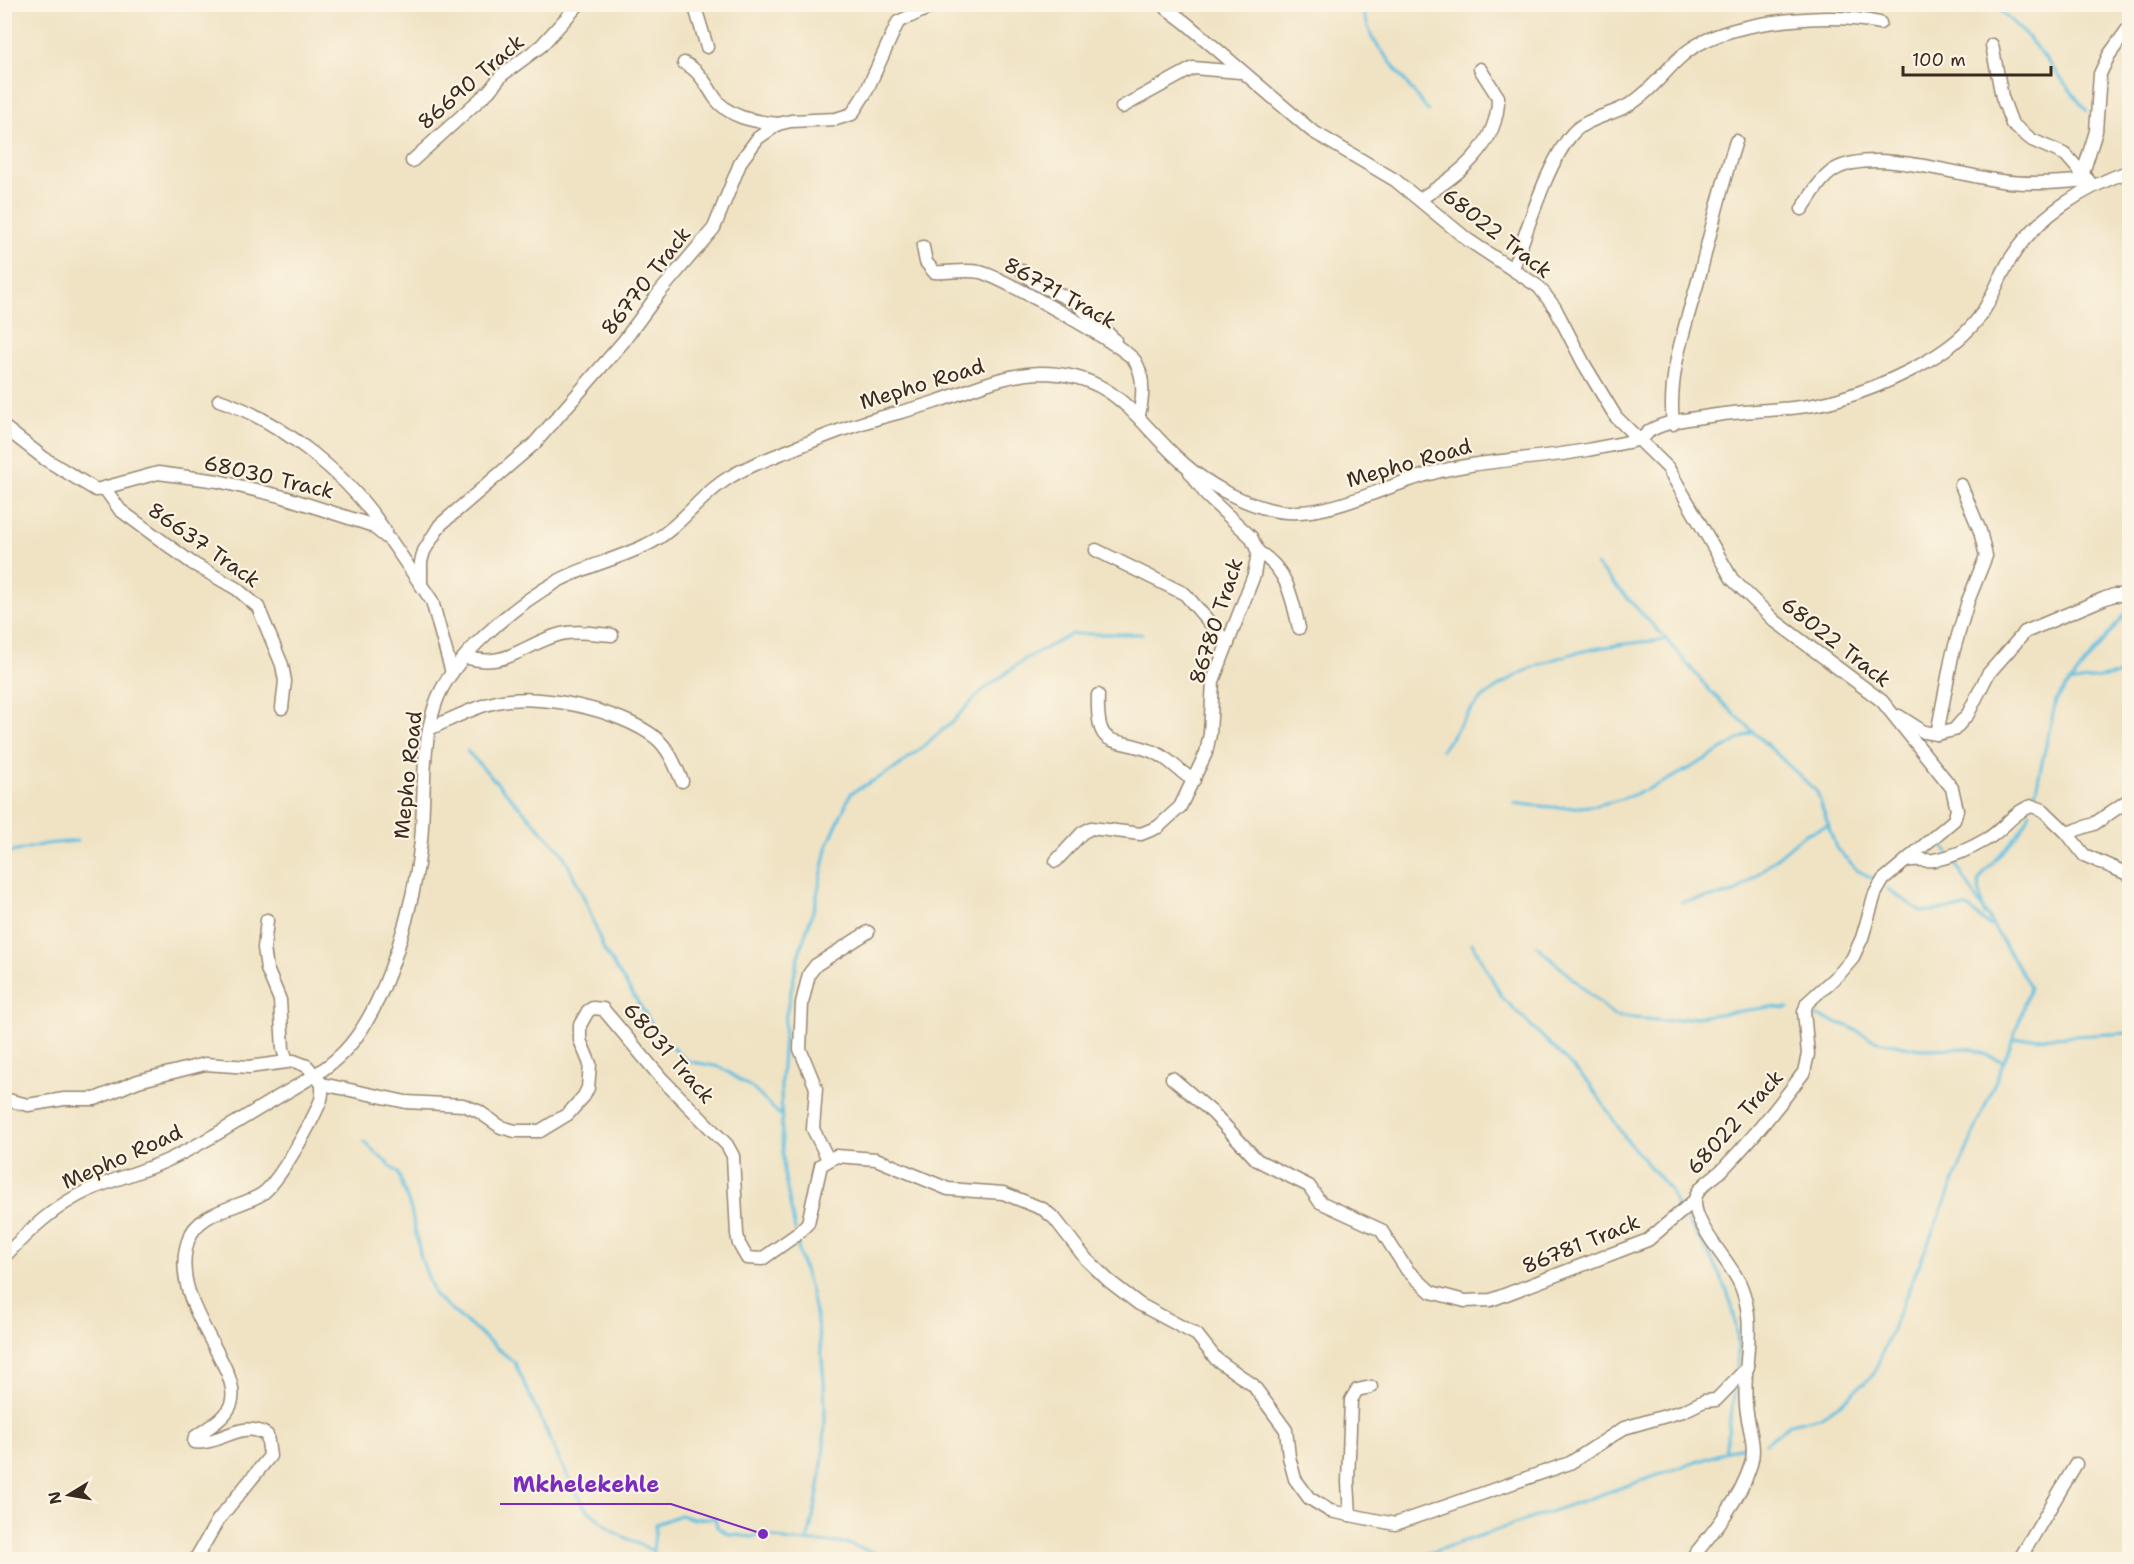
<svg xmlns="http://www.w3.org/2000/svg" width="2134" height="1564" font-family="'Shantell Sans',sans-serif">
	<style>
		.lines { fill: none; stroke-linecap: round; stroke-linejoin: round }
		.stream { stroke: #62c0e0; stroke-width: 3 }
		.minor-casing { stroke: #968671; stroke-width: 15 }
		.minor { stroke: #fff; stroke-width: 12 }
		.labels { text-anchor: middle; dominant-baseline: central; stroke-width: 4.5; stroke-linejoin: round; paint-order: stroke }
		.street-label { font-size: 21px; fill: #3b2a1e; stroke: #fcf5e5 }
		.leader { fill: none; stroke: #7b2cbf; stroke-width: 2 }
		.callout-dot { fill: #7b2cbf; stroke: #fcf5e5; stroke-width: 2 }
		.callout-label { font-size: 22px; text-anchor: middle; font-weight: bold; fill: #7b2cbf; stroke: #fcf5e5; stroke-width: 4.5; stroke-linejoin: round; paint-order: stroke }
	</style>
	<rect width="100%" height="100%" fill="#fcf5e5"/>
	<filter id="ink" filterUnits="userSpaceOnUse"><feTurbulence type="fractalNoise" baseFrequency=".0167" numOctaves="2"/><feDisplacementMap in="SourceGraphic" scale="12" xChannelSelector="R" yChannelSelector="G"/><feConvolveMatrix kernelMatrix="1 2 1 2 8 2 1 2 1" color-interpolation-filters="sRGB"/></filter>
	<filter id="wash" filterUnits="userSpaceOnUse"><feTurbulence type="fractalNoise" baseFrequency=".008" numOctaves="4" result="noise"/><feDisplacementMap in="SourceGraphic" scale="24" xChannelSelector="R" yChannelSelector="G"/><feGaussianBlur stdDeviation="1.35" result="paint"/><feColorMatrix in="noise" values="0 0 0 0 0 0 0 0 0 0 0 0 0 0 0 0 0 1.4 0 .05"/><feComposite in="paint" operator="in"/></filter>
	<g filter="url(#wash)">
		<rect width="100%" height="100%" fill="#f0e3c4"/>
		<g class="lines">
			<!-- stream -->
			<g class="stream">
				<polyline points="1360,4 1372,38 1428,111"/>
				<polyline points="1993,4 2027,36 2087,111"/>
				<polyline points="1596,565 1667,640 1711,692 1817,792 1836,848 1857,870 1877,881"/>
				<polyline points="2069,683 2130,673"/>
				<path d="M1442,750C1455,733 1468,709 1485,696C1539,654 1600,645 1666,640"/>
				<polyline points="467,751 562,852 586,902 604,950 659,1035 687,1061 720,1067 752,1088 781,1116"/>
				<polyline points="1957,787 1962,806"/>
				<path d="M1514,803C1541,807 1570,810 1597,805C1653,795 1704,759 1752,732"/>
				<polyline points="2033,803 2056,700 2130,608"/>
				<polyline points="1938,839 1948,853"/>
				<polyline points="4,854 45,844 77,841"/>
				<polyline points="1952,858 2030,987 2013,1039"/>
				<polyline points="1888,889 1922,912 1968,907 1989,926"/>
				<polyline points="1681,902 1735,893 1805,834 1829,825"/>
				<path d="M1984,914L1978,882C1992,859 2024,834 2030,812"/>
				<polyline points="1472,943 1502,997 1590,1084 1626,1139 1669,1189 1678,1208"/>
				<polyline points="1536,945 1614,1016 1666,1021 1771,1007 1788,1008"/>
				<polyline points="1817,1016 1848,1026 1874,1040 1920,1049 1970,1048 2004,1062"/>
				<polyline points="364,1142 398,1173 411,1210 421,1258 435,1296 515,1363 560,1461 585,1508 616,1533 653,1551"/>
				<path d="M1688,1222C1722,1273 1743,1309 1737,1372"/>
				<polyline points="795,1230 784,1173 782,1140 781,1082 785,1019 799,953 815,905 828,844 851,793 896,768 919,750 953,721 982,691 1025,659 1072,634 1142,634"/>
				<path d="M797,1240C799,1259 806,1274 811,1293C830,1375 830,1460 807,1541"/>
				<polyline points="1766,1443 1790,1424 1820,1417 1840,1404 1873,1375 2013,1039 2130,1033"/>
				<polyline points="1725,1452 1735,1388"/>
				<polyline points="652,1560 656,1524 680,1515 694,1519 715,1518 717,1527 728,1534 751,1537 763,1534 789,1541 845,1543 896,1560"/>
				<polyline points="1409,1560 1743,1446"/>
			</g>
		</g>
	</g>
	<g filter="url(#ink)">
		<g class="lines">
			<!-- minor casing -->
			<g class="minor-casing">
				<g id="minor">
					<polyline points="694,4 707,47"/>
					<path d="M1161,4L1186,23L1312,131L1395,180L1468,240L1539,287L1555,308L1584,364L1616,417L1668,468L1732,579L1775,621L1882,701L1952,788L1957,810L1954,820L1883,880L1875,894L1862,938L1852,959L1841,972L1807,1003L1804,1012L1808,1054L1804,1072C1779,1106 1751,1140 1722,1170C1714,1178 1696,1187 1695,1200C1693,1225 1730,1261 1740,1284C1758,1325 1742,1363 1746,1405C1747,1424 1757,1445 1751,1464C1741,1498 1713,1533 1690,1560"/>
					<polyline points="1992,45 2002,97 2012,124 2032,140 2066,155 2092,185"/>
					<path d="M684,63C699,70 706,84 715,98C730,119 755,121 778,124"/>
					<polyline points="1122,107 1193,68 1240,72"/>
					<polyline points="412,161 489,91 502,75 541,46 579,4"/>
					<polyline points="2083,173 2096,131 2100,74 2109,55 2130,26"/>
					<path d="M1420,199C1457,176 1499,146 1498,97L1480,69"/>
					<path d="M1802,209C1811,196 1820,179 1834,170C1873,147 1959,175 2001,181C2030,185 2059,183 2088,180"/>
					<path d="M923,247L926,262L934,272C949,273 965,269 980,272C1001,277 1125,346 1135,361C1145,377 1143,398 1139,415"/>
					<path d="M1513,268C1528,229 1546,165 1572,134C1587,117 1614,115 1632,103C1657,87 1672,59 1697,45C1740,20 1832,12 1880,23"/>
					<polyline points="1022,271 1034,282 1075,302 1115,340"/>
					<path d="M219,400C282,421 349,476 385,531"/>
					<path d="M1673,424C1667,371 1688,320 1701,270C1712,226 1722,184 1736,141"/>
					<polyline points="4,427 45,459 96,490 158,473 218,481 284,497 371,525 391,541 432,601 452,673"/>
					<polyline points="105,489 120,510 192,563 237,589 258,607 282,665 285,681 282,708"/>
					<polyline points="1096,550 1185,594 1228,644"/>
					<path d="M1258,552C1287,568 1292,598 1299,628"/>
					<polyline points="421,585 421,562 424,551 440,525 534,444 623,342 659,293 714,228 741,161 758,138 778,124 791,121 836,119 852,114 866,92 898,22 937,4"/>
					<path d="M466,657C506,670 525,643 561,634C578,630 595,634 612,635"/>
					<path d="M1098,695C1096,755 1114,734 1156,753C1170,759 1180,773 1194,780"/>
					<polyline points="1899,716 1924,732 1937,734 1954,730 1968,714 1988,674 2025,632 2103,599 2114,595 2130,595"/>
					<path d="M429,729C450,720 471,708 493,703C536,691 621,710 656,738C669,749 675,765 682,781"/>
					<polyline points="1937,734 1952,656 1968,601 1986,556 1980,531 1961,485"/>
					<polyline points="2067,833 2084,855 2130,875"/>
					<polyline points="1056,861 1082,833 1091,828 1141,834 1158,827 1180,807 1206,753 1210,734 1213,681 1254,575 1258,552 1251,537 1207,496 1190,472"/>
					<path d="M1906,861C1918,858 1924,861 1934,860C1952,857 1972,848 1987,839C2003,830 2014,811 2032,806L2043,810L2067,833L2094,824L2130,799"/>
					<polyline points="267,920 264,948 267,969 280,1000 283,1049 287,1061"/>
					<polyline points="1172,1078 1213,1113 1257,1160 1309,1186 1320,1202 1381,1230 1407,1270 1431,1292 1465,1301 1491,1300 1648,1240 1695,1200"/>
					<polyline points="4,1099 28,1105 64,1099 95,1099 138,1081 205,1064 249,1067 294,1061 307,1066 322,1084 406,1102 463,1105 478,1111 501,1127 515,1131 540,1131 568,1114 584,1096 588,1088 590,1064 580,1040 580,1025 588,1011 593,1008 603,1009 662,1079 727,1145 733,1156 737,1234 739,1244 747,1258 762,1259 796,1235 808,1223 821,1165 836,1156 876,1159 948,1189 1003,1193 1043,1209 1055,1219 1086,1259 1109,1281 1139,1304 1197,1335 1216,1359 1253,1385 1286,1430 1289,1457 1295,1479 1309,1498 1330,1511 1395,1524 1570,1463 1624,1428 1683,1411 1704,1401 1716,1400 1748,1367"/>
					<polyline points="828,1159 813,1129 816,1088 800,1049 802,1003 809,974 816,965 868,932"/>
					<path d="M4,1257C29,1230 56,1205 89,1190C114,1179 141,1172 166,1161C203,1144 238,1121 273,1100C300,1084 329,1070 350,1045C389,999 415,900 421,841C425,796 421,749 435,705C450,658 515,605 558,581C586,566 618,559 646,545C679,530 699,495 730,477C746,467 763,461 780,454C805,444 831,433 856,425C882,416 909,411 935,402C969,391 1003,374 1040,373C1117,373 1134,420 1184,464C1207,484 1239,501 1268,509C1315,522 1369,493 1413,479C1470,459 1529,461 1587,450C1596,448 1636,441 1641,439C1645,437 1647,432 1651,430C1669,420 1697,418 1717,415C1757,409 1800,411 1839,399C1880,387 1941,360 1970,328C1990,308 1996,282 2011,258C2037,216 2084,187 2130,171"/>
					<polyline points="1350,1515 1348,1482 1351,1400 1357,1390 1371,1387"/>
					<path d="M195,1560L218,1520L270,1456L267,1435C241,1418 220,1446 194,1442L195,1437C206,1429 226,1418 231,1404C244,1367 167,1304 188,1241C198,1210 238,1209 262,1194C279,1182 312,1122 320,1102C323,1096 322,1090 322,1084"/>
					<polyline points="2019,1560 2076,1464"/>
				</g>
			</g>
			<!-- minor -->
			<use href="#minor" class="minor"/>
		</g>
	</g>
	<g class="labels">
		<!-- street labels -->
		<g class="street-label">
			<text transform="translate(471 82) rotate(-41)">86690 Track</text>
			<text transform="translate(1497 233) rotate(38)">68022 Track</text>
			<text transform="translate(646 281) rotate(-52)">86770 Track</text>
			<text transform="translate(1060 293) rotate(29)">86771 Track</text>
			<text transform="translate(922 384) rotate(-17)">Mepho Road</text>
			<text transform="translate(1409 463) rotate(-16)">Mepho Road</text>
			<text transform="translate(269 477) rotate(13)">68030 Track</text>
			<text transform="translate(204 545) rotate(35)">86637 Track</text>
			<text transform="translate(1216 621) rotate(-72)">86780 Track</text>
			<text transform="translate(1836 642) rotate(38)">68022 Track</text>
			<text transform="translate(408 775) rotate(-84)">Mepho Road</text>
			<text transform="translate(669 1053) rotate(49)">68031 Track</text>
			<text transform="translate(1735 1122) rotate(-48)">68022 Track</text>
			<text transform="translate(122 1157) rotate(-24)">Mepho Road</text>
			<text transform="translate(1581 1244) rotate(-22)">86781 Track</text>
		</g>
	</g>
	<!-- callouts -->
	<path class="leader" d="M763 1534L671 1504H500"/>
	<circle class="callout-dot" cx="763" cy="1534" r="6"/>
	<g class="callout-label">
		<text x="586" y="1492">Mkhelekehle</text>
	</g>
	<!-- margin -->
	<rect width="2134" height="1564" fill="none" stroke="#fcf5e5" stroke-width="24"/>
	<!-- north arrow -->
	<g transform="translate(69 1495) rotate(259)" stroke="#fcf5e5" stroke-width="4.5" paint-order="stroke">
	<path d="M0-4.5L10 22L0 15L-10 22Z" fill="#3b2a1e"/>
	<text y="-9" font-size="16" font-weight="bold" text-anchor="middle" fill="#3b2a1e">N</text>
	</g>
	<!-- scale -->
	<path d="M1903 66v9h148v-9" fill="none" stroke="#3b2a1e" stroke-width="3"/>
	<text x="1912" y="66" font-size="18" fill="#3b2a1e" stroke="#fcf5e5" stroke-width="4.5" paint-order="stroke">100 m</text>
</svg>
